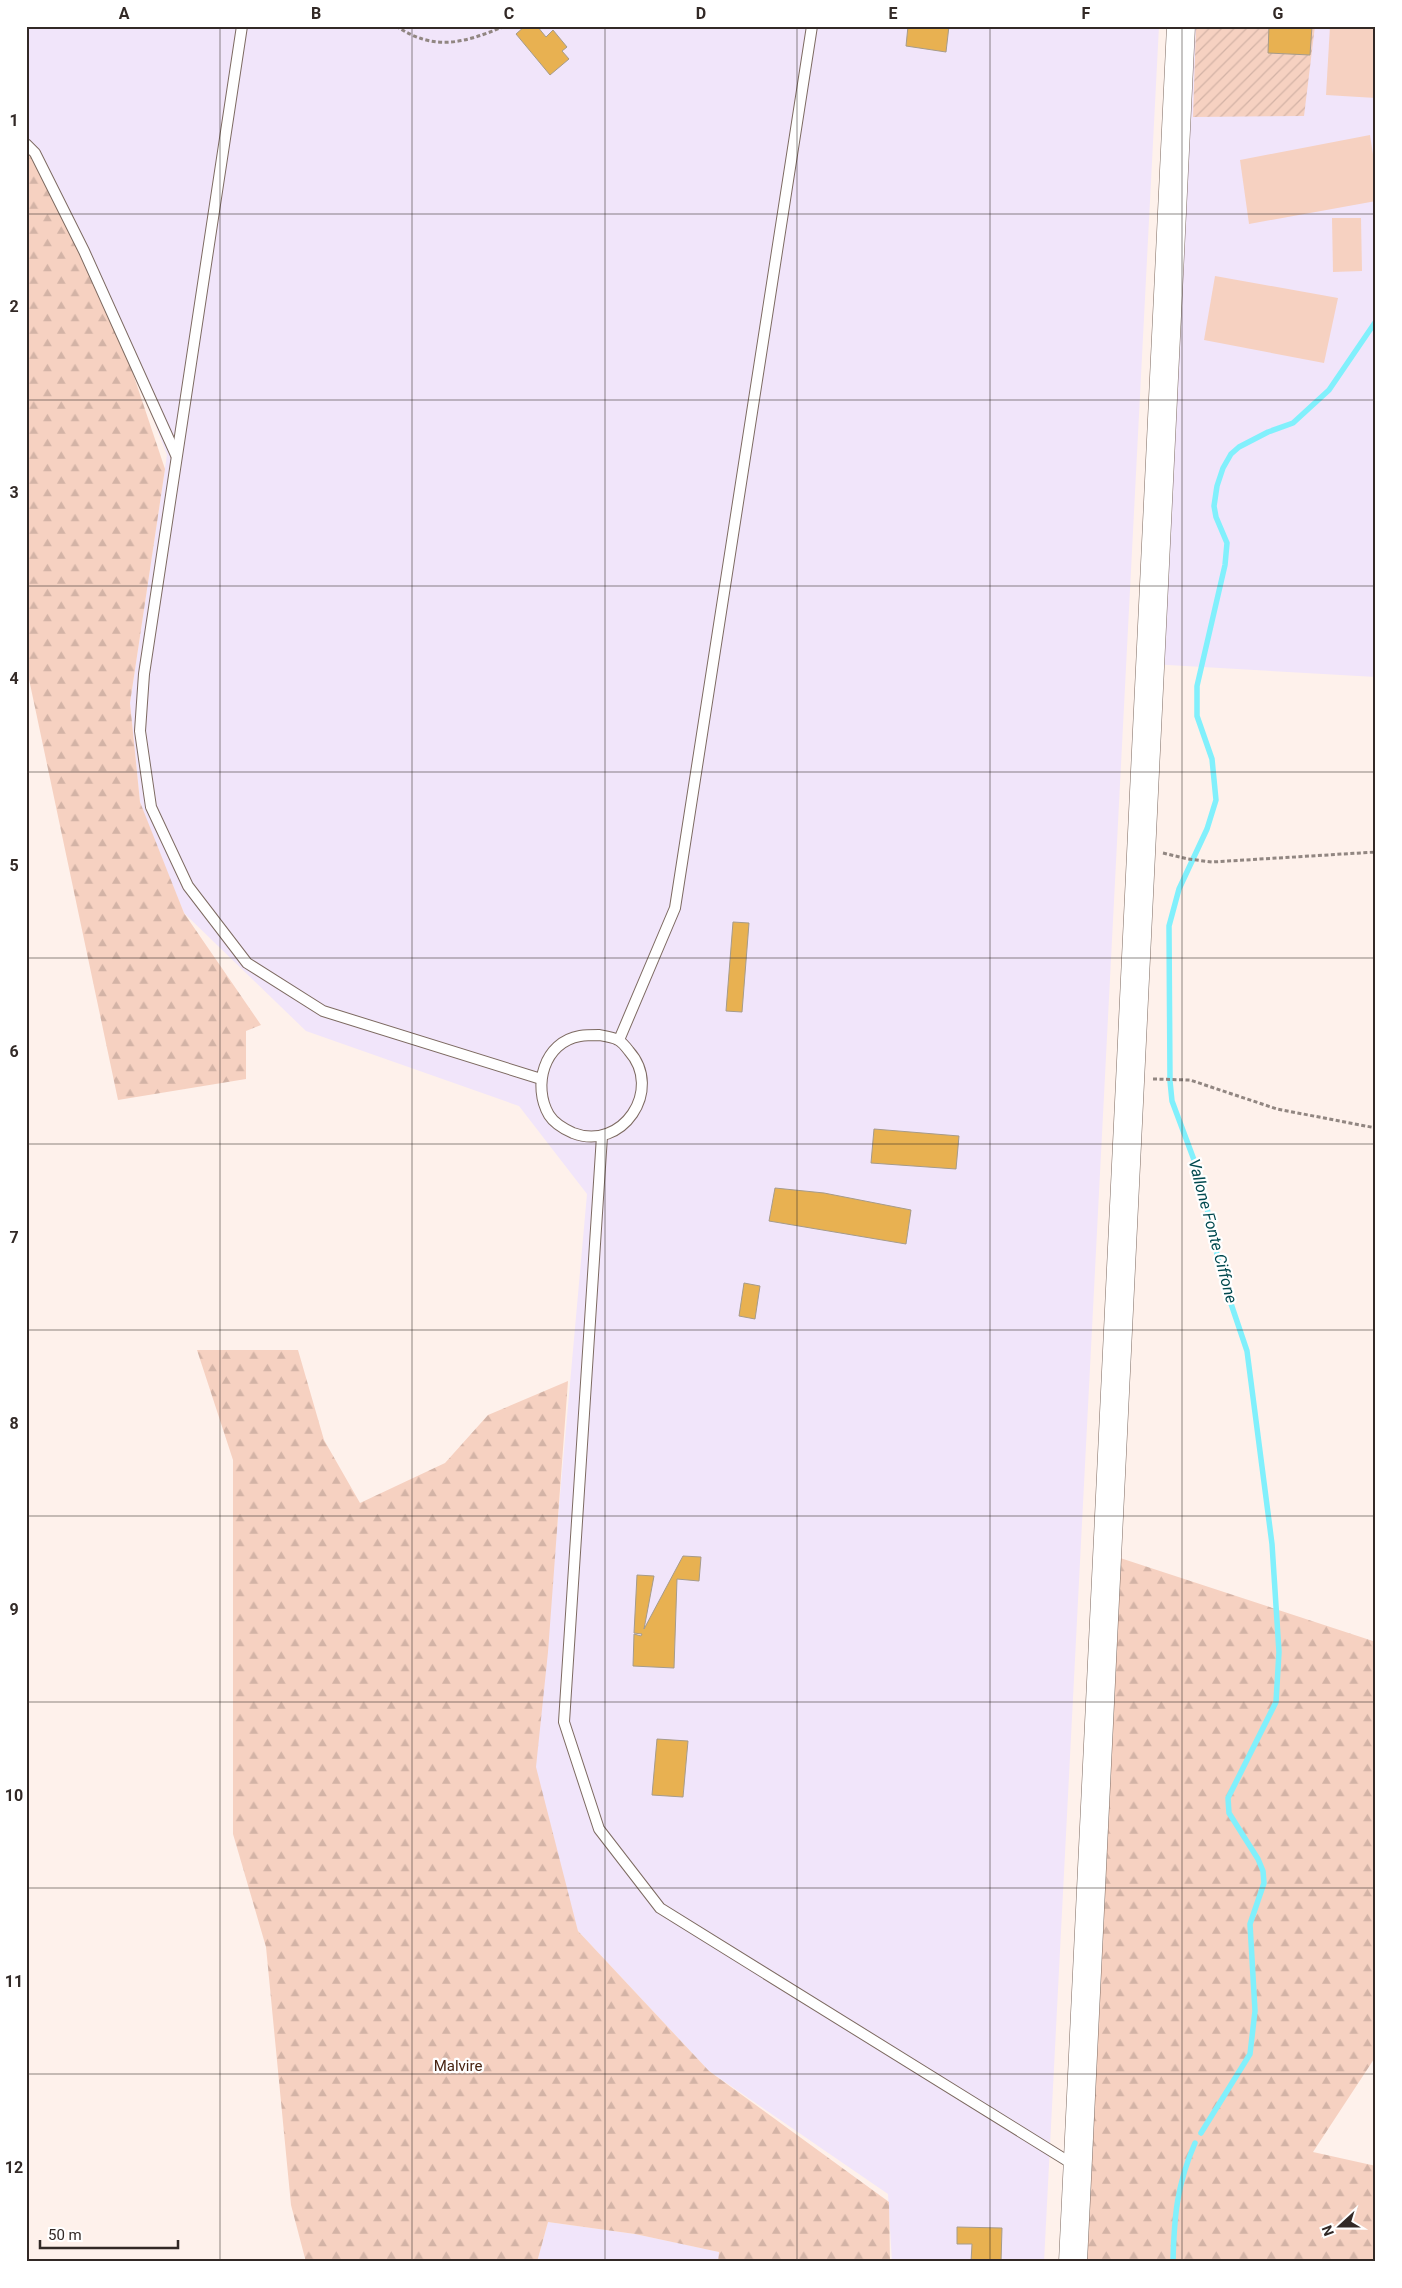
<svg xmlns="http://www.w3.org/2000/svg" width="1402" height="2288" font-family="Roboto,sans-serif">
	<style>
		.industrial { fill: #f1e5fa }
		.green { fill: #f6d1c1 }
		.forest { fill: url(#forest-firs) }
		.garden { fill: url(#garden-furrows) }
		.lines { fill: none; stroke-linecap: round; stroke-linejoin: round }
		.stream { stroke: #81f0fc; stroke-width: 5.5 }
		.building { fill: #e8b151; stroke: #a69b8a }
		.lane-casing { stroke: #7d6a61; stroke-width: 12 }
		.secondary-casing { stroke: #7d6a61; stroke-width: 29 }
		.path { stroke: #918681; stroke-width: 3; stroke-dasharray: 4 2.5; stroke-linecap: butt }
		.lane { stroke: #fff; stroke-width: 10 }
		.secondary { stroke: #fff; stroke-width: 28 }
		.grid { fill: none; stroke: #322926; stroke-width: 1; stroke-opacity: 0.55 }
		.labels { text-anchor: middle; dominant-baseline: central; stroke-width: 4.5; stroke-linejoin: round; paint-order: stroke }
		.park-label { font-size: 15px; fill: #482311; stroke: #fff }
		.water-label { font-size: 16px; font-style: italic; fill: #00494f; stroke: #fff }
		.neatline { fill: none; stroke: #322926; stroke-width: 2 }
		.grid-label { font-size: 16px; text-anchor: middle; font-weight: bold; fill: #322926 }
	</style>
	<defs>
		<pattern id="forest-firs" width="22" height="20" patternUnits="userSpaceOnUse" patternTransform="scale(1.25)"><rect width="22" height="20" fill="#f6d1c1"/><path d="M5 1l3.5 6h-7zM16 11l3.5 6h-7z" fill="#d3b3a6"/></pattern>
		<pattern id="garden-furrows" width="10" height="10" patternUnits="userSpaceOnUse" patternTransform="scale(1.25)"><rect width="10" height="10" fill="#f6d1c1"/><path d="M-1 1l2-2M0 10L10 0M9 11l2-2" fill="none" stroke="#d3b3a6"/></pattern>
	</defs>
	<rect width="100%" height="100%" fill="#fef1eb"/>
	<!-- industrial -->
	<g class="industrial">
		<polygon points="26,26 1159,26 1044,2262 892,2262 888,2194 709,2071 578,1931 534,1785 587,1194 519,1106 306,1031 184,913 141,811 130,703 167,455 113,314 26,146"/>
		<polygon points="1181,26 1376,26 1376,677 1151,664"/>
		<polygon points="548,2222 635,2234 720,2252 718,2262 537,2262"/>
	</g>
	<!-- green -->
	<g class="green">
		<polygon points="1330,26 1376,26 1376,98 1326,95"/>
		<polygon points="1370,135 1376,174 1376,201 1249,224 1240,160"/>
		<polygon points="1332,218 1361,218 1362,271 1333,272"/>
		<polygon points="1215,276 1338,298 1324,363 1204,340"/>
	</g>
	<!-- forest -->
	<g class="forest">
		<polygon points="26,144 113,314 165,469 130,703 140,802 184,913 261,1025 246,1031 246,1079 118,1100 26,665"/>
		<polygon points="197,1350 298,1350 324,1440 360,1503 445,1463 488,1415 568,1381 548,1652 536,1767 578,1931 709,2071 889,2202 890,2262 718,2262 719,2252 635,2234 548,2222 537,2262 306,2262 291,2205 266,1947 233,1834 233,1460"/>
		<polygon points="1108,1554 1376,1642 1376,2056 1313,2152 1376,2166 1376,2262 1080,2262"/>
	</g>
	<!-- garden -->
	<polygon class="garden" points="1196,26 1315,26 1304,116 1193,117"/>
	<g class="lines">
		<!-- stream -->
		<g class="stream">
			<polyline points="1201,2133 1250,2054 1255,2011 1250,1924 1264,1883 1263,1871 1258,1859 1229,1813 1228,1798 1276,1702 1279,1652 1272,1544 1247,1351 1222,1277 1200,1176 1172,1101 1170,1081 1169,926 1179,889 1207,829 1216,800 1212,759 1197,716 1197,686 1225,565 1227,543 1216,517 1214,506 1217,486 1223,468 1231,454 1239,447 1268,432 1293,423 1329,390 1376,321"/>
			<path d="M1173,2262C1174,2217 1177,2184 1195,2143"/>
		</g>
	</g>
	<!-- building -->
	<g class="building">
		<polygon points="525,26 537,26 546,37 553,30 567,47 562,51 569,59 550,75 516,34"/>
		<polygon points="908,26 949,26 946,52 906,46"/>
		<polygon points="1269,26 1312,26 1310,55 1268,53"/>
		<polygon points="733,922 749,923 742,1012 726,1011"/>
		<polygon points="874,1129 959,1136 956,1169 871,1163"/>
		<polygon points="775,1188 824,1193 911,1210 906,1244 769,1221"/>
		<polygon points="744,1283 760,1286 755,1319 739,1316"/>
		<polygon points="683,1556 701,1557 699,1581 677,1579 674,1668 633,1666 634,1634 641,1636 642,1634 634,1633 637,1575 654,1576 644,1629"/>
		<polygon points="657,1739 688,1741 683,1797 652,1795"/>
		<polygon points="957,2227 1002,2228 1001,2262 971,2262 972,2244 957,2244"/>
	</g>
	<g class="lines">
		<!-- lane casing -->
		<g class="lane-casing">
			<g id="lane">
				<polyline points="242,26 144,674 140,731 151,807 188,886 247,963 323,1011 541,1079"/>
				<polyline points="26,144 35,153 84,251 176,455"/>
				<path d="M599,1035C605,1036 613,1037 618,1040C622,1042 626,1047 629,1051C664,1090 622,1152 573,1133C564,1129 554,1123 549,1115C532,1086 544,1042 580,1036C586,1035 593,1035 599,1035Z"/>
				<polyline points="619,1040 675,908 812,26"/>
				<polyline points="602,1136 564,1722 599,1829 660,1908 1074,2165"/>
			</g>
		</g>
		<!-- secondary casing -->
		<g class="secondary-casing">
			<polyline id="secondary" points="1073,2262 1181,26"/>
		</g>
		<!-- path -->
		<g class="path">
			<path d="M396,26C435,52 464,43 505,26"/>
			<polyline points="1163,853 1188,859 1212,862 1376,852"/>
			<polyline points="1153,1079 1190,1080 1277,1109 1376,1128"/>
		</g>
		<!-- lane -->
		<use href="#lane" class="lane"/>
		<!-- secondary -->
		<use href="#secondary" class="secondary"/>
	</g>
	<!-- grid -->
	<path class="grid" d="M220,26V2262M412,26V2262M605,26V2262M797,26V2262M990,26V2262M1182,26V2262M26,214H1376M26,400H1376M26,586H1376M26,772H1376M26,958H1376M26,1144H1376M26,1330H1376M26,1516H1376M26,1702H1376M26,1888H1376M26,2074H1376"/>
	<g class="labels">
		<!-- park labels -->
		<g class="park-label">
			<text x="458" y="2066">Malvire</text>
		</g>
		<!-- water labels -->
		<g class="water-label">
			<text transform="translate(1213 1231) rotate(75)">Vallone Fonte Ciffone</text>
		</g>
	</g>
	<!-- border -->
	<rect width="1402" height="2288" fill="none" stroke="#ffffff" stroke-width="55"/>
	<!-- north arrow -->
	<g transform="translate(1340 2226) rotate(249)" stroke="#ffffff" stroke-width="4" paint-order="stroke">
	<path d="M0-4L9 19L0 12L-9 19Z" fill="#322926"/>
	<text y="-8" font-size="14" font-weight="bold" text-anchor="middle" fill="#322926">N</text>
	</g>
	<!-- scale -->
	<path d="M40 2240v8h138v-8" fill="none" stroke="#322926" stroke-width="2.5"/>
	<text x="48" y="2240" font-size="15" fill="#322926" stroke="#ffffff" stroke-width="4" paint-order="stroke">50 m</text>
	<rect x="28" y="28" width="1346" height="2232" class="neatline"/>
	<g class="grid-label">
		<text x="124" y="19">A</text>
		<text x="316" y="19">B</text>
		<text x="509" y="19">C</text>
		<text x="701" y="19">D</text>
		<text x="893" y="19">E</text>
		<text x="1086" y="19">F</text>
		<text x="1278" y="19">G</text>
		<text x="14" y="126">1</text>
		<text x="14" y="312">2</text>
		<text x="14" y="498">3</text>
		<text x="14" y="684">4</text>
		<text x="14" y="871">5</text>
		<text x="14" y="1057">6</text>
		<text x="14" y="1243">7</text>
		<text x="14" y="1429">8</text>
		<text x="14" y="1615">9</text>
		<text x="14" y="1801">10</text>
		<text x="14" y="1987">11</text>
		<text x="14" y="2173">12</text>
	</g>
</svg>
